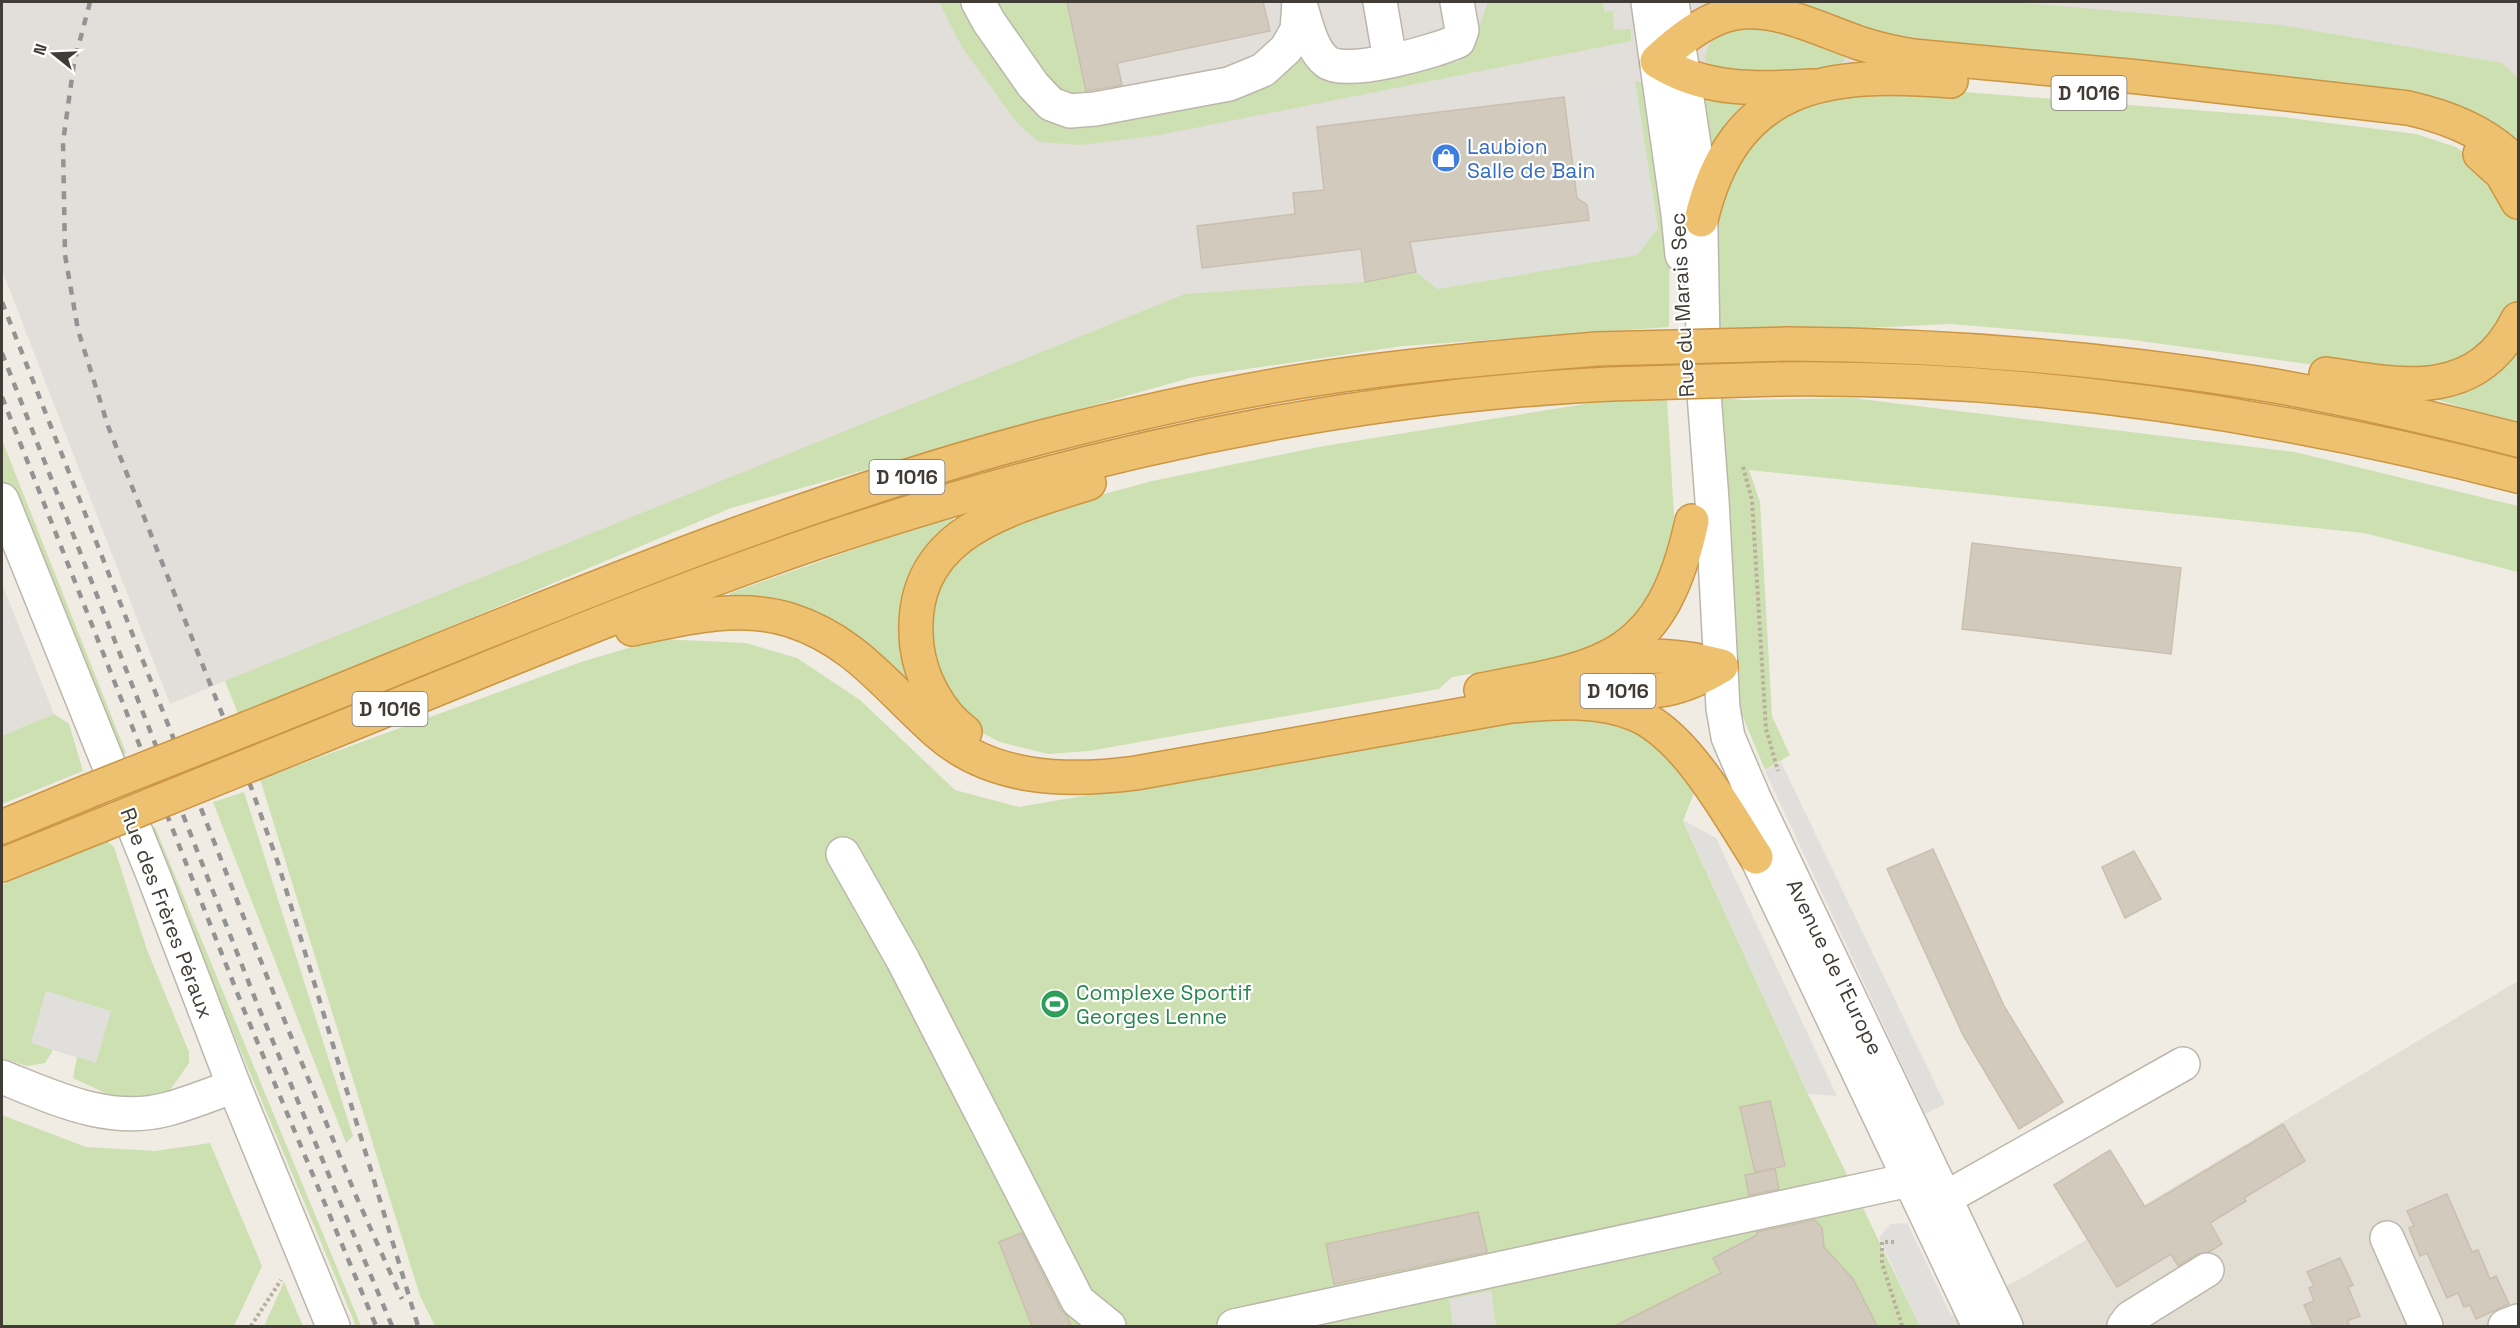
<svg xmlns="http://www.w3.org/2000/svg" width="2520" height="1328" font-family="'Space Grotesk',sans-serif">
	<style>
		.residential { fill: #e3ded3 }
		.industrial { fill: #e2ded9 }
		.green { fill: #cce0b1 }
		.parking { fill: #e1dfdc }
		.building { fill: #d3cabe; stroke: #cabfaf; stroke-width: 1.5 }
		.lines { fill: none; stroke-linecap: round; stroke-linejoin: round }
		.minor-casing { stroke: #bdb6ab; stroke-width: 36 }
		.highway-casing { stroke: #cb9643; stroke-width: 36 }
		.path { stroke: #baae9b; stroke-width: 4; stroke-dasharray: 3 3; stroke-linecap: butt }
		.minor { stroke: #fff; stroke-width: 33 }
		.highway { stroke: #eec171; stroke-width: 33 }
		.rail { stroke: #939393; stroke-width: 4.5; stroke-dasharray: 8 8; stroke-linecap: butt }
		.highway-bridge-casing { stroke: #cb9643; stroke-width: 36; stroke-linecap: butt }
		.highway-bridge { stroke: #eec171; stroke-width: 33 }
		.labels { text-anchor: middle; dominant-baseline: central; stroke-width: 4.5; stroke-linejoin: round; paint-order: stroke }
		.shield { fill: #fff; stroke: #7a7672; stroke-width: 1.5 }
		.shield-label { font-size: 20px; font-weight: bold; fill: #413c35 }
		.shop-label { font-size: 21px; fill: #366cbe; stroke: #fff; text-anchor: start }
		.street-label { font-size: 21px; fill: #413c35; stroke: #fff }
		.leisure-label { font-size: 21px; fill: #27864d; stroke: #fff; text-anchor: start }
	</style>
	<rect width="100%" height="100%" fill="#f0ece4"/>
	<!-- residential -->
	<polygon class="residential" points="2518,981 2518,1326 1956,1326 1951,1316 2029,1274"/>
	<!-- industrial -->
	<g class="industrial">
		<polygon points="2,2 2518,2 2518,91 2180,26 1864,96 1646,289 1185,333 225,681 170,704 2,270"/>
		<polygon points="2,584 54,714 2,737"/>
	</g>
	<!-- green -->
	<g class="green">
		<polygon points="939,2 966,2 1065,119 1301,49 1340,80 1363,82 1460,61 1472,48 1488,2 1603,2 1604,12 1613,11 1614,30 1631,29 1631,41 1159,135 1081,145 1039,142 1017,123 962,47"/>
		<polygon points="992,2 1067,2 1087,95 1068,94 1055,88"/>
		<polygon points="1792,2 2012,2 2280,25 2502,63 2518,78 2518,152 2492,124 1927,42 1859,30 1817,18"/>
		<path d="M1772,26L1843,55L1845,60L1836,68L1825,70C1792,71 1733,78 1705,61C1708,23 1743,28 1772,26Z"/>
		<polygon points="1635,81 1652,85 1670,208 1669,327 1403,346 1193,377 731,508 239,716 225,681 1185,294 1365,282 1416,272 1438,289 1658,229"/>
		<polygon points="1902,87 2283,117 2416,134 2456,147 2485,169 2509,200 2518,222 2518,298 2508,322 2453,367 2389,375 2126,339 1951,324 1710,335 1712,218 1743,153 1786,110 1820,95"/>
		<polygon points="1699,92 1751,102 1711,150"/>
		<polygon points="2518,344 2518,424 2438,400 2461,391"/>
		<polygon points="1716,398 1744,400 1852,398 2295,452 2518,506 2518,572 2364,533 1749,470 1760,502 1772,716 1790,755 1765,770 1736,700"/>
		<polygon points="1667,399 1674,515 1671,555 1660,584 1621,634 1536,670 1489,671 1452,677 1439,689 1089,751 1048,754 1000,742 975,729 939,684 926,611 957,553 1046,510 1152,481 1324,446 1591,403"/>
		<polygon points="2,440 126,753 120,756 2,478"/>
		<polygon points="950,516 953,517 953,521 937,537 917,689 728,597 730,593"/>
		<polygon points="659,639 746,643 797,658 860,700 955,790 1019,807 1523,720 1581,714 1651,731 1697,785 1683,821 1808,1094 1920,1326 435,1326 420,1296 260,779 584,661"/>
		<polygon points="54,714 69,724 83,771 2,804 2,736"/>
		<polygon points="244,792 353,1136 346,1143 213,802"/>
		<polygon points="155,827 361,1326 356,1326 149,832"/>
		<polygon points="107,841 114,847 147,950 189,1052 189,1063 166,1096 120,1100 73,1078 77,1057 96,1063 31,1043 53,1050 45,1063 27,1066 2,1058 2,885"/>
		<polygon points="2,1115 86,1147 155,1151 210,1143 262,1266 234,1326 2,1326"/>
		<polygon points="284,1282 303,1326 264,1326"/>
	</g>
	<!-- parking -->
	<g class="parking">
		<polygon points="1635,81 1658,229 1637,255 1438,289 1416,272 1410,242 1588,220 1574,93"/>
		<polygon points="2,585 17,625 2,633"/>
		<polygon points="1781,762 1945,1104 1925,1114 1765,771"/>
		<polygon points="1683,820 1716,838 1837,1096 1808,1094"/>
		<polygon points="46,991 111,1011 96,1063 31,1043"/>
		<polygon points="1907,1223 1921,1252 1956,1326 1920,1326 1879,1238 1890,1224"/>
		<polygon points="1491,1291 1496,1326 1453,1326 1449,1299"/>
	</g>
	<!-- building -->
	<g class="building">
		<polygon points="1067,2 1263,2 1270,31 1117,63 1122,85 1086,91"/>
		<polygon points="1564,97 1577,198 1587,205 1589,220 1410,242 1416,272 1365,282 1361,249 1202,268 1197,226 1295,214 1293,193 1324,190 1317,127"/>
		<polygon points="1972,543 2181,568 2171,654 1962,629"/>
		<polygon points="1933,849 2004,1006 2063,1102 2019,1129 1963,1035 1887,869"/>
		<polygon points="2134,851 2161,899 2125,918 2102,867"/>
		<polygon points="1770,1101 1785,1166 1755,1172 1740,1107"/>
		<polygon points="2283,1124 2305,1161 2244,1198 2246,1201 2210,1223 2222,1244 2209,1252 2197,1254 2178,1266 2171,1254 2117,1287 2054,1185 2110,1150 2145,1207"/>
		<polygon points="1775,1169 1779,1189 1749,1195 1745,1175"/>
		<polygon points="2447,1194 2472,1252 2478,1250 2490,1279 2496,1276 2509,1304 2476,1319 2470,1305 2464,1307 2458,1293 2447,1298 2427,1253 2420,1256 2409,1228 2414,1226 2407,1211"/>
		<polygon points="1478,1212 1487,1252 1334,1284 1326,1244"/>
		<polygon points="1815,1220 1822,1228 1824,1247 1853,1279 1877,1326 1615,1326 1721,1273 1713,1258 1757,1235 1757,1232"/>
		<polygon points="1022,1233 1061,1310 1067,1316 1071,1326 1032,1326 999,1242"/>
		<polygon points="2340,1258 2353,1285 2348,1287 2360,1316 2347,1321 2350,1326 2313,1326 2304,1305 2314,1301 2309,1288 2314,1286 2307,1272"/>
	</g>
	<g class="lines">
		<!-- minor casing -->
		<g class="minor-casing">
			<g id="minor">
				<polyline points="978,2 989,22 1033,85 1051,104 1070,111 1095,109 1229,84 1263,70 1286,49 1297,30 1299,2"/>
				<polyline points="1380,2 1390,60"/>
				<polyline points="1648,2 1678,214 1682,255"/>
				<polyline points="1672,2 1700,183 1704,394 1712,500 1723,708 1728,737 1754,798 2006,1326"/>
				<path d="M1300,4C1306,22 1311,50 1327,62C1346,77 1436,51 1458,41L1462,30L1457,2"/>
				<polyline points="2,500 154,877 234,1086 333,1326"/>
				<polyline points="1744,831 1979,1326"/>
				<polyline points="843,854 903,960 1078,1301 1109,1326"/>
				<path d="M2,1077C55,1098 109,1125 168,1109C190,1103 212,1094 234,1086"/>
				<polyline points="1926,1209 2183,1064"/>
				<polyline points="2387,1238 2426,1326"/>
				<polyline points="1234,1326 1909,1180"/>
				<polyline points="2124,1326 2130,1318 2207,1270"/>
				<polyline points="2505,1326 2518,1321"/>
			</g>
		</g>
		<!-- highway casing -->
		<g class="highway-casing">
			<g id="highway">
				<path d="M1813,86C1757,89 1706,92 1657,61C1677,42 1706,18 1735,13C1776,6 1821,30 1859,43C1877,49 1895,53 1913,56L2139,77L2408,108C2448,117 2491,133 2518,166"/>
				<polyline points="2480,154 2502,174 2518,202"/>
				<path d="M1701,220C1734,82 1827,71 1951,81"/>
				<path d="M1787,344C1945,345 2101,358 2257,383C2345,397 2432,418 2518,440"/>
				<path d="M2326,374C2402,386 2477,402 2518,319"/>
				<path d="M1778,379C2028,376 2278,414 2518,476"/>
				<path d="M632,629C684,618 738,604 790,620C856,641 888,689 937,732C992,781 1068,782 1136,773L1511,706C1552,703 1596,698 1635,714C1686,735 1727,812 1756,857"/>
				<path d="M1607,661C1647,653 1682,655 1721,666"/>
				<path d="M1481,690C1606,667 1662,659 1692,521"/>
				<path d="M1593,691C1649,691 1671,697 1721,666"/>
				<path d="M248,728C511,623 771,508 1046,436C1132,414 1220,394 1309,380C1405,365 1501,357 1597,349"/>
				<path d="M965,732C939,713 921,678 917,647C904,534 1004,510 1089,483"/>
				<path d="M267,758C450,685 631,606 818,542C1074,456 1339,397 1610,384"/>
				<polyline points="2,827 89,791"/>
				<polyline points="2,865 99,826"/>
			</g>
		</g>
		<!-- path -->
		<g class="path">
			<polyline points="1743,467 1752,500 1766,729 1778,771"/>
			<polyline points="1894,1242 1882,1242 1882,1263 1902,1326"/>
			<polyline points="251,1326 281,1280"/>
		</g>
		<!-- minor -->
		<use href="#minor" class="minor"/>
		<!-- highway -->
		<use href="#highway" class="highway"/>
		<!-- rail -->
		<g class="rail">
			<polyline points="90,2 74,63 63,142 65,255 78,330 108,426 251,787 278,863 418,1326"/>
			<polyline points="2,302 277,1002 356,1196 402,1299"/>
			<polyline points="2,353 256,1001 392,1326"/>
			<polyline points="2,397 244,1010 376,1326"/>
		</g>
		<!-- highway-bridge casing -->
		<g class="highway-bridge-casing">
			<g id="highway-bridge">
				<polyline points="1597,349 1787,344"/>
				<polyline points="1610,384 1778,379"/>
				<polyline points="89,791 248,728"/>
				<polyline points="99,826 267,758"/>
			</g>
		</g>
		<!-- highway-bridge -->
		<use href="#highway-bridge" class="highway-bridge"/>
	</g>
	<!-- icons -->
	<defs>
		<g id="shop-disc" transform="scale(1.5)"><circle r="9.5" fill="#3f7fe0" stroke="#fff"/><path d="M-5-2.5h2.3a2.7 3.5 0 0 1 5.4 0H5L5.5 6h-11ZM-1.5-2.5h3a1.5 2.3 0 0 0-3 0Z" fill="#fff"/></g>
		<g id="stadium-disc" transform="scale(1.5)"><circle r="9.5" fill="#2e9e5b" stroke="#fff"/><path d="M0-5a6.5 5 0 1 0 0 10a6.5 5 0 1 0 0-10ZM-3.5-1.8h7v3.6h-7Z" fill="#fff"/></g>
	</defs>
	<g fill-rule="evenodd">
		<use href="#shop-disc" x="1446" y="158"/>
		<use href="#stadium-disc" x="1055" y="1004"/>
	</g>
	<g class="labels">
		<!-- shield labels -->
		<g class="shield">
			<rect x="2051.5" y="76" width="75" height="34" rx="4.5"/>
			<rect x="869.5" y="460" width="75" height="34" rx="4.5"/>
			<rect x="1580.5" y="674" width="75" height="34" rx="4.5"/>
			<rect x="352.5" y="692" width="75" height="34" rx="4.5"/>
		</g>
		<g class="shield-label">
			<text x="2089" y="93">D 1016</text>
			<text x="907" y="477">D 1016</text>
			<text x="1618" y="691">D 1016</text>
			<text x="390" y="709">D 1016</text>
		</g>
		<!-- shop labels -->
		<g class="shop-label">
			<text x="1467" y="146">Laubion<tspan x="1467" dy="24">Salle de Bain</tspan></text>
		</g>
		<!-- street labels -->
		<g class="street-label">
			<text transform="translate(1682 305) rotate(-93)">Rue du Marais Sec</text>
			<text transform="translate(167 913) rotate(69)">Rue des Frères Péraux</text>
			<text transform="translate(1835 967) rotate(64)">Avenue de l'Europe</text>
		</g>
		<!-- leisure labels -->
		<g class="leisure-label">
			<text x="1076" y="992">Complexe Sportif<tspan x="1076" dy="24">Georges Lenne</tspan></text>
		</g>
	</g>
	<!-- border -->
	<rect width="2520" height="1328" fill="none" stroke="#413c35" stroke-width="6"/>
	<!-- north arrow -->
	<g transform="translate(54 54) rotate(288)" stroke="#ffffff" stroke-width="4.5" paint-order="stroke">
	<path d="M0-4.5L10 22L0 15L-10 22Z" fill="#413c35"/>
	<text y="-9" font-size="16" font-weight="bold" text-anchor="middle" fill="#413c35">N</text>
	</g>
</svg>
